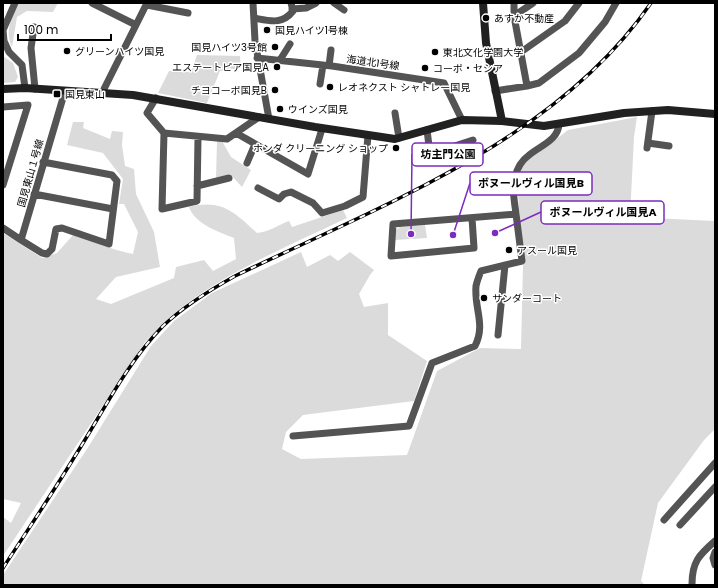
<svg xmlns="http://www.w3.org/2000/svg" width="718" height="588" font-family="Poppins,'Noto Sans JP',sans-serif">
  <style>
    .green { fill: #dbdbdb }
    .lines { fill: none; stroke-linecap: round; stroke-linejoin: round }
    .street { stroke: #545454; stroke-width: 7 }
    .secondary { stroke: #212121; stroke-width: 8 }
    .rail-casing { stroke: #000; stroke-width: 3.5 }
    .rail { stroke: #fff; stroke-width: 2; stroke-dasharray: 6; stroke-linecap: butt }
    .poi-dot { fill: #000; stroke: #fff; stroke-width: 1.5 }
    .labels { text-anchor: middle; stroke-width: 3; stroke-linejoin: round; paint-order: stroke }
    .poi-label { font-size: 10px; fill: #000; stroke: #fff; text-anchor: start }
    .street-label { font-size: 10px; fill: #000; stroke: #fff }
    .leader { fill: none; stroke: #7b2cbf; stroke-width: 1.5 }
    .callout-dot { fill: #7b2cbf; stroke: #fff; stroke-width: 1.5 }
    .callout { fill: #fff; stroke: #7b2cbf; stroke-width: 1.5 }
    .callout-label { font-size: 11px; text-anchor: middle; font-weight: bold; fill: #000 }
  </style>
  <rect width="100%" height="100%" fill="#fff"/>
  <path class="green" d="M 19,3 L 58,3 L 53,12 L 27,11 L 17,17 L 12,47 C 4,30 12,18 19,3 Z
    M 197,55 L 240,56 L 241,68 L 220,71 L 207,103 L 158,93 L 169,71 L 191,72 Z
    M 3,56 L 13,63 L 18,77 L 15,82 L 3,83 Z
    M 637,117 L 634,137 L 630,217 L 715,221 L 715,429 L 704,440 L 658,503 L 641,581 L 645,585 L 3,585 L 3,575 L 87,449 L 151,346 L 174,321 L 212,293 L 301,252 L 307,267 L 330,255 L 338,261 L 350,252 L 374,270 L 370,275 L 359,294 L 364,307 L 388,303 L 388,335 L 427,361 L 414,401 L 303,415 L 286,432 L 282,449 L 301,459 L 407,455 L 437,371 L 480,348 L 521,349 L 523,265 L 517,179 L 522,166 L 531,157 L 549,145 L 568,130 Z
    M 73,122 L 84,122 L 83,128 L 110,139 L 112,131 L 123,132 L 122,145 L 125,166 L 134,169 L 136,194 L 154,232 L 160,267 L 116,277 L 96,299 L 111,304 L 174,278 L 176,267 L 204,260 L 213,271 L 236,259 L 234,238 C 219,232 195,224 189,207 C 222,199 234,212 257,233 C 269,232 278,225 289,221 L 292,227 L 343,210 L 347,218 C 286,247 223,273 171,316 C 162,323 154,334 145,342 L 3,556 L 3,517 L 11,523 L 21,503 L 3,499 L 3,233 L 42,258 L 57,253 L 73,235 C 94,242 112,250 133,254 L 138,232 L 124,204 L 119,204 L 123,179 L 103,153 L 67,145 Z
    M 217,141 L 222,141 L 231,157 L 251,170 L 242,187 L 230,174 L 216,178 Z
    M 425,225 L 427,238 L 395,240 L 396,230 L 400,227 Z"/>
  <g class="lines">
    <path class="street" d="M 92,3 L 136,25
      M 253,3 L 255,41 L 269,119
      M 334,3 L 344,10
      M 514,3 L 514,16 L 527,86
      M 147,5 L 188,13
      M 292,9 L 306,8 L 316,3
      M 514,16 L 533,3
      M 254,18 C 270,21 282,25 293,11 L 291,3
      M 34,27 L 31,48 L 35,89
      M 3,30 L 4,41 L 9,52 L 22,65 L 25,88
      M 3,30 L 15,3
      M 521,52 L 565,21 L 579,3
      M 257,58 L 332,66 L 444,83 L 462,120
      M 280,60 L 290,44
      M 329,66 L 331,50
      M 320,84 L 323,65
      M 495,91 L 527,86 L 539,83 L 579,53 L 605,22 L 616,3
      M 102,93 L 147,3
      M 156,98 L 147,113 L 164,133 L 227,139 L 259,117
      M 3,107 L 28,105 L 3,185
      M 395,113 L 399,138
      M 427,130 L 430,154 L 473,140
      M 164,133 L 162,209 L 197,201 L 198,137
      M 236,133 L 308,174 L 322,129
      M 648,143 L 669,146
      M 647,148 L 652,111
      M 247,163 L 255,144
      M 197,186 L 229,178
      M 258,188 L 279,199 L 284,194 L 291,192 L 313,203 L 322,213 L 345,206 L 363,197 L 368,135
      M 34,194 L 113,209
      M 472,218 L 474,248 L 391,256 L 393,224 L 516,214 C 515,204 511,187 515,177 C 517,169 521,161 528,156 C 539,146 558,141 559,124
      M 3,228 L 21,240 L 65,91
      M 21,240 L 42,253 L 47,254 L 52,249 L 56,229 L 62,228 L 109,244 L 117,181 L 112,175 L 43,162
      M 498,335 L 505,265
      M 293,436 L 409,426 L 432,363 L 475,346 C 486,324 474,309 476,286 C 477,281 479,276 481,271 L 522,261 L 516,214
      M 664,520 L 715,463
      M 680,525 L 715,487
      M 715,552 L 713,558 L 715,565
      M 692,584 C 692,562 699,555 715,541"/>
    <path class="secondary" d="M 483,3 L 486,43 L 502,121
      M 3,89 L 25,88 L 133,95 L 315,127 L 395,139 L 462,120 L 502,121 L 544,126 L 624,113 L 668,110 L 715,114"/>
    <defs>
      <path id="rail" d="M 3,568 C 27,531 52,494 75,456 C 103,412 126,364 163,326 C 184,306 210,290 235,276 C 380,206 556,141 651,3"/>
    </defs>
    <use href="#rail" class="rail-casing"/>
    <use href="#rail" class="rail"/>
  </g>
  <g class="poi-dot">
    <circle cx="486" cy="18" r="4"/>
    <circle cx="267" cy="30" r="4"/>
    <circle cx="275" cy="47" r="4"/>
    <circle cx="67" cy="51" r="4"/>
    <circle cx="435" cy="52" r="4"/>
    <circle cx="277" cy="67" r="4"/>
    <circle cx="425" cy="68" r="4"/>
    <circle cx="330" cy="87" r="4"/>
    <circle cx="275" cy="90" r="4"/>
    <rect x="53" y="90" width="8" height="8" rx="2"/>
    <circle cx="280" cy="109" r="4"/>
    <circle cx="396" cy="148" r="4"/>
    <circle cx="509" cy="250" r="4"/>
    <circle cx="484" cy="298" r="4"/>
  </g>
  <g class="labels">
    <g class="poi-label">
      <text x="494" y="22">あすか不動産</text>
      <text x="275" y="34">国見ハイツ1号棟</text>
      <text x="267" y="51" text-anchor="end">国見ハイツ3号館</text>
      <text x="75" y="55">グリーンハイツ国見</text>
      <text x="443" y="56">東北文化学園大学</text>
      <text x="269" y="71" text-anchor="end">エステートピア国見A</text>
      <text x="433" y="72">コーポ・セシア</text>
      <text x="338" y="91">レオネクスト シャトレー国見</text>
      <text x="267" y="94" text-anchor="end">チヨコーポ国見B</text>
      <text x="65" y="98">国見東山</text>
      <text x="288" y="113">ウインズ国見</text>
      <text x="388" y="152" text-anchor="end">ホンダ クリーニング ショップ</text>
      <text x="517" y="254">アスール国見</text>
      <text x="492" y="302">サンダーコート</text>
    </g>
    <g class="street-label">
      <text transform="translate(373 62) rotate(8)" y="4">海道北1号線</text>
      <text transform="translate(30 173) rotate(-74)" y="4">国見東山１号線</text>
    </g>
  </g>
  <path class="leader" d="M411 234L412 154M453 235L470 183M495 233L541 212"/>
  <g class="callout-dot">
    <circle cx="411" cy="234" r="4"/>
    <circle cx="453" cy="235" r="4"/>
    <circle cx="495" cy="233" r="4"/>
  </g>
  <g class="callout">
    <rect x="412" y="143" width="71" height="23" rx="4"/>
    <rect x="470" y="172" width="122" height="23" rx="4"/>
    <rect x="541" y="201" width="123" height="23" rx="4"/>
  </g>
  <g class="callout-label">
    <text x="448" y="158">坊主門公園</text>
    <text x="531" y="187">ボヌールヴィル国見B</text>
    <text x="603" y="216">ボヌールヴィル国見A</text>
  </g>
  <rect width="718" height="588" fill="none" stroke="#000000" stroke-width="8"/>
  <path d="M18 34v6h93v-6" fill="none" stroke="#000000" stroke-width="2"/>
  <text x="24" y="34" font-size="12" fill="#000000" stroke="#ffffff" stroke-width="3" paint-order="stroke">100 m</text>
</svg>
